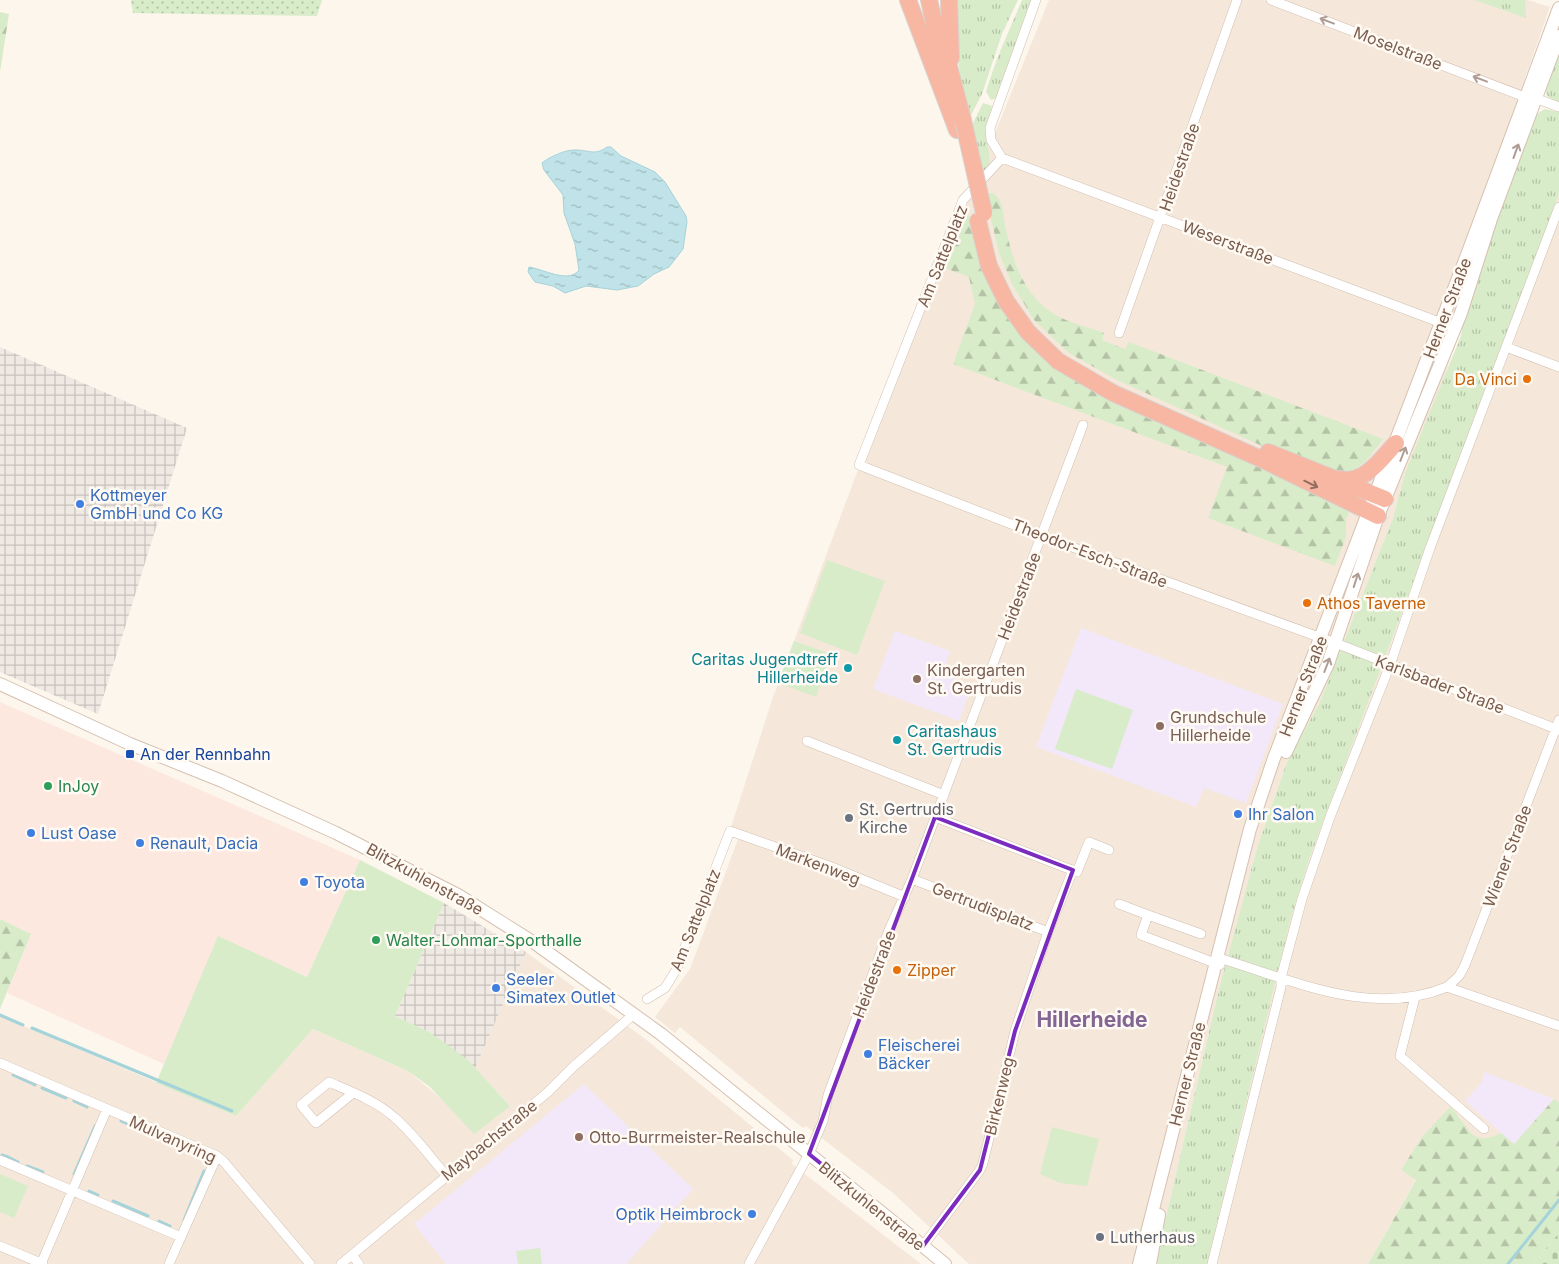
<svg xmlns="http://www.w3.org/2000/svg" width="1559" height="1264" font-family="Inter,sans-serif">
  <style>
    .residential { fill: #f5e8da }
    .commercial { fill: #fde8e0 }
    .industrial { fill: url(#industrial-grid) }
    .education { fill: #f3e8fa }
    .grass { fill: url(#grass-tufts) }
    .forest { fill: url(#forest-firs) }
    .cemetery { fill: url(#cemetery-stones) }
    .park { fill: #d8ecc9 }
    .garden { fill: url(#garden-dots) }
    .water { fill: url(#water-ripples); stroke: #a5d3da }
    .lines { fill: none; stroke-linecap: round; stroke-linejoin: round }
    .stream { stroke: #a5d3da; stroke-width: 3 }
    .minor-casing { stroke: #d1beb0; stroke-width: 10 }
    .secondary-casing { stroke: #d6c0b0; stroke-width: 14 }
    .motorway-casing { stroke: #dad1cd; stroke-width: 18 }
    .minor { stroke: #fff; stroke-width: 9 }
    .secondary { stroke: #fff; stroke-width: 12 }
    .motorway { stroke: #f7b7a3; stroke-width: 16 }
    .motorway-bridge-casing { stroke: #dad1cd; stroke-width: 18; stroke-linecap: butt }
    .motorway-bridge { stroke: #f7b7a3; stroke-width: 16 }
    .oneway { stroke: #af9d94 }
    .oneway2 { stroke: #936e5e }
    .marked { fill: none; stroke: #7b2cbf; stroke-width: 4; stroke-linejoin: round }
    .food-dot { fill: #e8710a; stroke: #fffaf3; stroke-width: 2 }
    .shop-dot { fill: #3f7fe0; stroke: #fffaf3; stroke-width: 2 }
    .culture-dot { fill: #0f9aa8; stroke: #fffaf3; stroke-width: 2 }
    .education-dot { fill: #8d6e63; stroke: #fffaf3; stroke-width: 2 }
    .transit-dot { fill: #1a4fb4; stroke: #fffaf3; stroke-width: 2 }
    .leisure-dot { fill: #2e9e5b; stroke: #fffaf3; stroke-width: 2 }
    .worship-dot { fill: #6b7280; stroke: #fffaf3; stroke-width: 2 }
    .labels { text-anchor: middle; stroke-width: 5; stroke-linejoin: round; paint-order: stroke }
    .street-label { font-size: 16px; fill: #7a5c4d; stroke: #fffaf3 }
    .food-label { font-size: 16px; fill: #c56008; stroke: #fffaf3; text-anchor: start }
    .shop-label { font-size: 16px; fill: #366cbe; stroke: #fffaf3; text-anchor: start }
    .culture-label { font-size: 16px; fill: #0d838f; stroke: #fffaf3; text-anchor: end }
    .education-label { font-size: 16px; fill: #785e54; stroke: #fffaf3; text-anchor: start }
    .transit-label { font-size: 16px; fill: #164399; stroke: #fffaf3; text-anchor: start }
    .leisure-label { font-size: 16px; fill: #27864d; stroke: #fffaf3; text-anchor: start }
    .worship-label { font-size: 16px; fill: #5b616d; stroke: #fffaf3; text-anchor: start }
    .district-label { font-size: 21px; font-weight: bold; fill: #846695; stroke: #fffaf3 }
  </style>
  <defs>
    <pattern id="industrial-grid" width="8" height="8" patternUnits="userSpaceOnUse" patternTransform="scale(1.25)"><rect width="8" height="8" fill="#efe9e4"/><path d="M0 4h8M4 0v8" fill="none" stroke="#c7c0bb"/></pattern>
    <pattern id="grass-tufts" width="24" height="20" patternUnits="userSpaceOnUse" patternTransform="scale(1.25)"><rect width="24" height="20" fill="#d8ecc9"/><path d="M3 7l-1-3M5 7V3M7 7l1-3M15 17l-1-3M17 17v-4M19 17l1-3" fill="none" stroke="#b4c2a5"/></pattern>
    <pattern id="forest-firs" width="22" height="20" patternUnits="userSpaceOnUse" patternTransform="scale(1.25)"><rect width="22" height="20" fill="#d8ecc9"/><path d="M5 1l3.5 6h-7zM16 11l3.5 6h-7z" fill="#b4c2a5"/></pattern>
    <pattern id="cemetery-stones" width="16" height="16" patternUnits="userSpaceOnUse" patternTransform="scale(1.25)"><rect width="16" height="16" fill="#d8ecc9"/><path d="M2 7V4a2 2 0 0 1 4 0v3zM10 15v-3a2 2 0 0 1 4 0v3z" fill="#b4c2a5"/></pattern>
    <pattern id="garden-dots" width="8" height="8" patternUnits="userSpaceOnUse" patternTransform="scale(1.25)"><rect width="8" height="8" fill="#d8ecc9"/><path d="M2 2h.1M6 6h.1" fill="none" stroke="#b4c2a5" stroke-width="1.8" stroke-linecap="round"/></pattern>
    <pattern id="water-ripples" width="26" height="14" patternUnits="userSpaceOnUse" patternTransform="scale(1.25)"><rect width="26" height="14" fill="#bfe3e8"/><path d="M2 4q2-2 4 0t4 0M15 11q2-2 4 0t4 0" fill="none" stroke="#a0bbbe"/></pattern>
  </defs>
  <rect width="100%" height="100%" fill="#fdf6ec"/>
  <path class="residential" d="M 1049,0 L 1528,0 L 1550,7 L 1496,160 L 1444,383 L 1405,473 L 1393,518 L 1319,704 L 1287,762 L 1257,848 L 1220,985 L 1155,1264 L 969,1264 L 893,1193 L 806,1126 L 803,1128 L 783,1112 L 680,1027 L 675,1033 L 655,1017 L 690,969 L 741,831 L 731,827 L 772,700 L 794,641 L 856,475 Z
    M 1559,194 L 1559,1102 L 1554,1100 L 1514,1144 L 1501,1133 L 1489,1139 L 1476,1138 L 1467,1130 L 1459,1116 L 1450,1108 L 1401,1170 L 1416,1179 L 1368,1264 L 1207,1264 L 1291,918 L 1310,857 Z
    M 526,952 L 644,1038 L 793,1160 L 792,1164 L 921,1264 L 0,1264 L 0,1016 L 236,1116 L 313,1029 L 408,1071 L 444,1101 L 509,1105 L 475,1068 Z"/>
  <path class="commercial" d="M 0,702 L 360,860 L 307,977 L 218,937 L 164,1064 L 7,993 L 31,934 L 0,919 Z"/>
  <path class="industrial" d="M 0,347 L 187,428 L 98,714 L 0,672 Z
    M 444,903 L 526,952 L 475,1068 L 429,1032 L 395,1016 Z"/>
  <path class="education" d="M 1081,628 L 1283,704 L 1246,803 L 1204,788 L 1196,807 L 1036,747 Z
    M 895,631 L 950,651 L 943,674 L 972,685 L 959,721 L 873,689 Z
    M 1484,1072 L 1554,1099 L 1514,1144 L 1465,1101 L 1482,1082 Z
    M 584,1084 L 693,1189 L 626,1264 L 446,1264 L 414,1224 Z"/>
  <path class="grass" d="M 957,0 L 1018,0 L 1002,34 L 982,94 L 969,119 C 958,74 955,46 957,0 Z
    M 1022,0 L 1032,0 L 997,98 L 991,100 L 986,92 C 995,60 1009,31 1022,0 Z
    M 1474,0 L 1525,0 L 1526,18 Z
    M 1559,52 L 1559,102 L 1557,102 L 1547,96 L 1545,88 Z
    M 983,103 L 992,106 L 987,133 L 990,165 L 982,175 L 971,127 Z
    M 1545,109 L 1559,112 L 1559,194 L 1310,857 L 1291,918 L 1207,1264 L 1155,1264 L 1220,985 L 1257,848 L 1287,762 L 1319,704 L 1393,518 L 1405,473 L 1461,336 L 1463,322 L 1477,282 L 1491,233 L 1535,115 Z"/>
  <path class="forest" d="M 0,12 L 9,14 L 0,72 Z
    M 985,193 L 993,193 C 1004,201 1003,213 1005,225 C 1012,259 1023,295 1054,314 C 1069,323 1088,327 1104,333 L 1102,340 L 1125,349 L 1129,342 L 1383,439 L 1365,462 L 1356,468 L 1359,475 L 1349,477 L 1273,451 L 1115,379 L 1069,353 L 1034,320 L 1012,284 L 999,253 Z
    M 967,209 L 973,234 L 1020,332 L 1151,415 L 1350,511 L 1346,519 L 1346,537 L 1335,566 L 1208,518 L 1227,467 L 953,364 L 975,304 L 969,277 L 942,267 Z
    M 0,919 L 31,934 L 0,1009 Z
    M 1554,1099 L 1559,1102 L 1559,1233 L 1533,1264 L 1368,1264 L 1416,1180 L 1401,1170 L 1422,1137 L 1450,1107 C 1470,1125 1469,1149 1501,1133 L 1514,1144 Z"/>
  <path class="cemetery" d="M 1559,1233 L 1559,1264 L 1533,1264 Z"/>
  <path class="park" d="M 827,560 L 885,581 L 857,655 L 800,633 Z
    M 794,641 L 831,654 L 816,697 L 778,683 Z
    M 1076,689 L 1133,710 L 1112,769 L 1055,749 Z
    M 360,860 L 444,903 L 395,1016 L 429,1032 L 448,1045 L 469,1061 L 509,1105 L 509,1107 L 474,1134 L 430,1087 L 408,1071 L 313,1029 L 236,1116 L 156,1083 L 218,936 L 307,977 Z
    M 1052,1127 L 1099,1139 L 1087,1186 L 1060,1183 L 1040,1174 Z
    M 0,1174 L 28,1186 L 14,1218 L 0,1212 Z
    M 540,1248 L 542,1264 L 518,1264 L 516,1251 Z"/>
  <path class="garden" d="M 131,0 L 322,0 L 317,16 L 133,13 Z"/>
  <path class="water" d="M 607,147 L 611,147 L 621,156 L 655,172 L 665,182 L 686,216 L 687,222 L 683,249 L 669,267 L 654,274 L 638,286 L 617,290 L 586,286 L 565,293 L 553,286 L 535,282 L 528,272 L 529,267 C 543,269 569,284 579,270 L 575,244 L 564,213 L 563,195 L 544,170 L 542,163 C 549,157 567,149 576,150 C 589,150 595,156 607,147 Z"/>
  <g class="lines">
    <path class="stream" d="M 0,1015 L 23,1025
      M 32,1028 L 232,1111
      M 13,1075 L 35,1085
      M 42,1088 L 66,1098
      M 74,1101 L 87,1107
      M 121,1121 L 139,1129
      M 146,1132 L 173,1143
      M 187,1149 L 197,1153
      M 2,1155 L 8,1157
      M 10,1158 L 18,1162
      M 27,1166 L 43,1172
      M 74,1174 L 95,1126
      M 89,1191 L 98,1195
      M 113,1201 L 148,1216
      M 184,1220 L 204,1171
      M 159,1221 L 170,1226
      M 1508,1264 L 1559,1200"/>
    <defs>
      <path id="minor" d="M 1271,0 L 1530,99
        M 1535,98 L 1559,107
        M 1002,158 L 963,200 L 859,465 L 1042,536 L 1338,644 L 1559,730
        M 1002,158 L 1455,328
        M 1002,158 L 991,140 L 990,128 L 1036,0
        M 1119,333 L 1237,0
        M 1506,347 L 1559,367
        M 807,741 L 944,795
        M 935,817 L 1077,872 L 1089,842 L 1109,850
        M 912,879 L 1048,932
        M 1119,904 L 1148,915 L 1141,935 L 1220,965
        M 1148,915 L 1201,934
        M 1222,959 C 1295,981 1371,1018 1447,987 L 1559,1026
        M 1447,987 L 1459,976 L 1465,965 L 1559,720
        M 1415,997 L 1400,1056 L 1484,1129
        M 647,999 L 665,988 L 676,970 L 730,831 L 829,866 L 905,897
        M 0,1063 L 217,1156 L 224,1162 L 310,1264
        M 353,1093 L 316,1123 L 301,1105 L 329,1082 C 352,1092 376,1101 394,1117 C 414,1134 429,1156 446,1175
        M 0,1160 L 181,1237 L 217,1156
        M 0,1246 L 43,1264
        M 923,1246 L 980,1170 L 983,1163 L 1015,1031 L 1048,932 L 1073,870
        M 352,1255 L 359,1264
        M 41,1264 L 107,1109
        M 169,1264 L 181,1237
        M 341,1264 L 548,1092 L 573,1067 L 634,1014
        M 749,1264 L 809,1154 L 823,1121 L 828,1095 L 889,930 L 912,879 L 1083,425
        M 1212,1264 L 1281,987 L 1281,978 L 1302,899 L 1330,817 L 1390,665 L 1430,548 L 1559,207"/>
      <path id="secondary" d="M 0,684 L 130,744 L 222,781 L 336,833 L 458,895 L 536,944 L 661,1034 L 945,1264
        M 1286,752 L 1328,664 L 1378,516 L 1461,313 L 1491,219 L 1559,36
        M 1139,1264 L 1250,829 L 1274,758 L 1470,247 L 1559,8
        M 1150,1264 L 1159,1215"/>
      <path id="motorway" d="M 908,0 L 957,130
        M 929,0 L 945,71
        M 949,0 L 951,58
        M 947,59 L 963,120
        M 978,221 L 989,266 L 1006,301 L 1028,332 L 1058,361 L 1113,393 L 1261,459 L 1378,516
        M 1268,452 L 1385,499
        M 1340,479 C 1364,485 1382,458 1396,443"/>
    </defs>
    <use href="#minor" class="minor-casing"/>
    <use href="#secondary" class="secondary-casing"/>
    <use href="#motorway" class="motorway-casing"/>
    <use href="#minor" class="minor"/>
    <use href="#secondary" class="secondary"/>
    <use href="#motorway" class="motorway"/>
    <defs>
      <path id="motorway-bridge" d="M 963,120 L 984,213"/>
    </defs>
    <use href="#motorway-bridge" class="motorway-bridge-casing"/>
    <use href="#motorway-bridge" class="motorway-bridge"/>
  </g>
  <defs><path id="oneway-shaft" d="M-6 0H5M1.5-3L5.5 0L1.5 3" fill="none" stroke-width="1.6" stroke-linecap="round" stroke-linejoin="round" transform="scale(1.25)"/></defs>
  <g class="oneway">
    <use href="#oneway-shaft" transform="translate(1327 21) rotate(-159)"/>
    <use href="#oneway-shaft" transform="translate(1480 79) rotate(-159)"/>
    <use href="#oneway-shaft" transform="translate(1516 151) rotate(-70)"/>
    <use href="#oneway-shaft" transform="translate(1403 454) rotate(-69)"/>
    <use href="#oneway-shaft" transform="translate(1356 580) rotate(-72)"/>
    <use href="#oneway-shaft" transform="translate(1327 665) rotate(-69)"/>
  </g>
  <use class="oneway2" href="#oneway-shaft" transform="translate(1311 484) rotate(26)"/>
  <path class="marked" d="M 935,817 L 1073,870 L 1015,1031 L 980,1170 L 923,1246 L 809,1154 Z"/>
  <g class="food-dot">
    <circle cx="1527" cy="379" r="5"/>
    <circle cx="1307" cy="603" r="5"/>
    <circle cx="897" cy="970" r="5"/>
  </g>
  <g class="shop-dot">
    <circle cx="80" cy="504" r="5"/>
    <circle cx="1238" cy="814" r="5"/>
    <circle cx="31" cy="833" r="5"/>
    <circle cx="140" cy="843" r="5"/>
    <circle cx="304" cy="882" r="5"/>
    <circle cx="496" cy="988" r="5"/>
    <circle cx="868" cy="1054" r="5"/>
    <circle cx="752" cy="1214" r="5"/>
  </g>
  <g class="culture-dot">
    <circle cx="848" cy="668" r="5"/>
    <circle cx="897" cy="740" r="5"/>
  </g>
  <g class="education-dot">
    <circle cx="917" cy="679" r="5"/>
    <circle cx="1160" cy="726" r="5"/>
    <circle cx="579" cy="1137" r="5"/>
  </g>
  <rect class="transit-dot" x="125" y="749" width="10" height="10" rx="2.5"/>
  <g class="leisure-dot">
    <circle cx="48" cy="786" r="5"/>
    <circle cx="376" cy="940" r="5"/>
  </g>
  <g class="worship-dot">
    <circle cx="849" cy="818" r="5"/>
    <circle cx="1100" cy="1237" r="5"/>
  </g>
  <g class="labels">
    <g class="street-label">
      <text transform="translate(1398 48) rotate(21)" y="6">Moselstraße</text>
      <text transform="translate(1179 167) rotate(-71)" y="6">Heidestraße</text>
      <text transform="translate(1228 242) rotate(21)" y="6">Weserstraße</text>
      <text transform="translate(942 256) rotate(-68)" y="6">Am Sattelplatz</text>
      <text transform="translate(1447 308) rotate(-69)" y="6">Herner Straße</text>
      <text transform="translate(1090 553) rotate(21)" y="6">Theodor-Esch-Straße</text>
      <text transform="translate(1019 596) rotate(-69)" y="6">Heidestraße</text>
      <text transform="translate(1440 684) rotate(21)" y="6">Karlsbader Straße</text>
      <text transform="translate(1303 686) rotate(-69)" y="6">Herner Straße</text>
      <text transform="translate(1507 856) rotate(-69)" y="6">Wiener Straße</text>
      <text transform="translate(818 864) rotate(21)" y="6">Markenweg</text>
      <text transform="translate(425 879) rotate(29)" y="6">Blitzkuhlenstraße</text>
      <text transform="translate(983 906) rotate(21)" y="6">Gertrudisplatz</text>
      <text transform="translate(695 920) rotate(-68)" y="6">Am Sattelplatz</text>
      <text transform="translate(874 974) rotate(-69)" y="6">Heidestraße</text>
      <text transform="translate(1187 1074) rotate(-76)" y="6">Herner Straße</text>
      <text transform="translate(999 1096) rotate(-76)" y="6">Birkenweg</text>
      <text transform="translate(173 1139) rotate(24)" y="6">Mulvanyring</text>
      <text transform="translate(489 1140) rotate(-39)" y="6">Maybachstraße</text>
      <text transform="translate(872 1206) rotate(39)" y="6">Blitzkuhlenstraße</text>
    </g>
    <g class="food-label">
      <text x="1517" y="385" text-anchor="end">Da Vinci</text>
      <text x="1317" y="609">Athos Taverne</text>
      <text x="907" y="976">Zipper</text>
    </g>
    <g class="shop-label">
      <text x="90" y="501">Kottmeyer<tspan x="90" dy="18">GmbH und Co KG</tspan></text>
      <text x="1248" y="820">Ihr Salon</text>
      <text x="41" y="839">Lust Oase</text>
      <text x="150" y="849">Renault, Dacia</text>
      <text x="314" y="888">Toyota</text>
      <text x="506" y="985">Seeler<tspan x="506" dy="18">Simatex Outlet</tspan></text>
      <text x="878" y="1051">Fleischerei<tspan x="878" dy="18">Bäcker</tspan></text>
      <text x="742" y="1220" text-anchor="end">Optik Heimbrock</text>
    </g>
    <g class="culture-label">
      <text x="838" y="665">Caritas Jugendtreff<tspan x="838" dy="18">Hillerheide</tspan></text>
      <text x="907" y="737" text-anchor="start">Caritashaus<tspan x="907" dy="18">St. Gertrudis</tspan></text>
    </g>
    <g class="education-label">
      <text x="927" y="676">Kindergarten<tspan x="927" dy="18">St. Gertrudis</tspan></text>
      <text x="1170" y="723">Grundschule<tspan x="1170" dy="18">Hillerheide</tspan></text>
      <text x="589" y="1143">Otto-Burrmeister-Realschule</text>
    </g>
    <g class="transit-label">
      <text x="140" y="760">An der Rennbahn</text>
    </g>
    <g class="leisure-label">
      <text x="58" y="792">InJoy</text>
      <text x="386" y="946">Walter-Lohmar-Sporthalle</text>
    </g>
    <g class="worship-label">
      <text x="859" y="815">St. Gertrudis<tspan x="859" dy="18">Kirche</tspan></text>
      <text x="1110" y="1243">Lutherhaus</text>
    </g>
    <g class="district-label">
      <text x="1092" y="1027">Hillerheide</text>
    </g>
  </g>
</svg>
